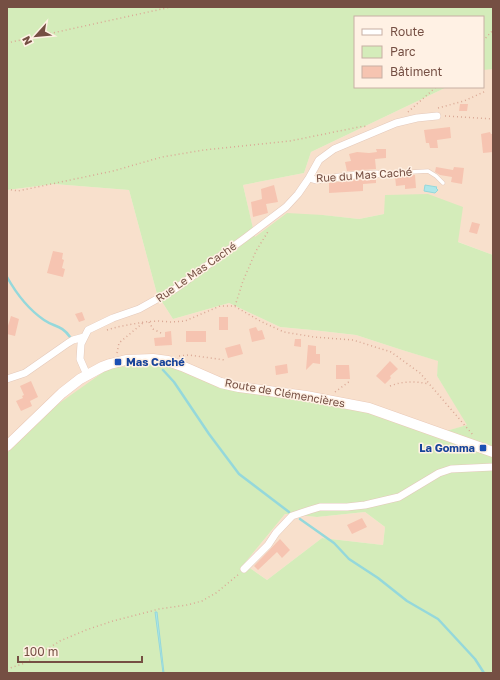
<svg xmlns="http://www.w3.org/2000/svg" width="500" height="680" font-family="'Golos Text',sans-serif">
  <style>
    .residential { fill: #f8e0cc }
    .green { fill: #d4ecba; fill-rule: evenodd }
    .water { fill: #afe7e9; stroke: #95d8db }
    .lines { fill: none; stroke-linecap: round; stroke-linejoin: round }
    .stream { stroke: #95d8db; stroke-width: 2.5 }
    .building { fill: #f6c4b1 }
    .lane-casing { stroke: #e4c9bb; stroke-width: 4.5 }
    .street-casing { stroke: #e4c9bb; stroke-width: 8 }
    .secondary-casing { stroke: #eac9b7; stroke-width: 11 }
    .path { stroke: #daa895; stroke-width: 1.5; stroke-dasharray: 1 3; stroke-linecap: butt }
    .lane { stroke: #fff; stroke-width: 3.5 }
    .street { stroke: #fff; stroke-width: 7 }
    .secondary { stroke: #fff; stroke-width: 10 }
    .transit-dot { fill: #1a4fb4; stroke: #fff1e4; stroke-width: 1.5 }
    .labels { text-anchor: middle; stroke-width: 3; stroke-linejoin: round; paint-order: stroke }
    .street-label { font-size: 11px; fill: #754f43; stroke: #fff1e4 }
    .transit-label { font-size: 11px; font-weight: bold; fill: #164399; stroke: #fff1e4; text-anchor: start }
  </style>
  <rect width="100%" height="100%" fill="#feeddc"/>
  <path class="residential" d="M 484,69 L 493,69 L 493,255 L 384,214 L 359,219 L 322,215 L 255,238 L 243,185 L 304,173 L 311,152 L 447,87 L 483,87 L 483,70 Z
    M 54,184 L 129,190 L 157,294 L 173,319 L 229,303 L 280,327 L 312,330 L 356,335 L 402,350 L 439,361 L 437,376 L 468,425 L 432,435 L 54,407 L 7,453 L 7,190 Z
    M 365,512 L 385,527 L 383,545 L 322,538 L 267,580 L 244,564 L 285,514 L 317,517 Z"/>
  <path class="green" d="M 7,7 L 493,7 L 493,69 L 483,70 L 483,17 L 355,17 L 355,87 L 447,87 L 311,152 L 304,173 L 243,185 L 255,237 L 287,213 L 323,215 L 359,219 L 384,214 L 385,195 L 428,194 L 463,207 L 458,242 L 493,255 L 493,469 L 492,477 L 493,483 L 493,673 L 7,673 L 7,453 L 54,407 L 109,368 L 163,363 L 279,397 L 371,403 L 432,435 L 467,425 L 437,376 L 438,361 L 402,350 L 356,335 L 312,330 L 280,327 L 229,303 L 173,319 L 157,294 L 129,190 L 54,184 L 7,190 ZM 365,512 L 385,527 L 383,545 L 322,538 L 267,580 L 244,564 L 285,514 L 317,517 Z"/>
  <path class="water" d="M 425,185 L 437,187 L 436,188 L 438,190 L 435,193 L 424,191 Z
    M 155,612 L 157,612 L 164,673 L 163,673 Z"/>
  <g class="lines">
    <path class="stream" d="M 7,277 C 16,293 28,309 44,320 C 54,327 62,325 70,337
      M 163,370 L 174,382 L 209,434 L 239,474 L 289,512
      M 300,519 L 334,543 L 349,559 L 378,578 L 407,601 L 438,619 L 475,659 L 484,673"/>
  </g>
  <path class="building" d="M 460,104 L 468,104 L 467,111 L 459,111 Z
    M 450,127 L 451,138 L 437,140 L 438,148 L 430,148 L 429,143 L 426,143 L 424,130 Z
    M 490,132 L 491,134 L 493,134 L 493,152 L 483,153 L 481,134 Z
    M 376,149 L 386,149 L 386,158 L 375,159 L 376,169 L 347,171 L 345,162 L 351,161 L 349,154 L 357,152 L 369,153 L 377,152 Z
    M 436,167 L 453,170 L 454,167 L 464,168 L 462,184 L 451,182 L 452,177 L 440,175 L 435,172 Z
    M 415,175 L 416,188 L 405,189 L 405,185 L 396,186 L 395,176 Z
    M 376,179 L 376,183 L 363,184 L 363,191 L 329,193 L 329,183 L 356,180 Z
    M 274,185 L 278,202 L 266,204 L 268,213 L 253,217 L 251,202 L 262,199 L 261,189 Z
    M 472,222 L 480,224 L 477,234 L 469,232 Z
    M 53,251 L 63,253 L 62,259 L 64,260 L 62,268 L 65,269 L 63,277 L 47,273 Z
    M 82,312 L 85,320 L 79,322 L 75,314 Z
    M 11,316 L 19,319 L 15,336 L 7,334 L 7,329 Z
    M 219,317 L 228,317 L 228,330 L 219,330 Z
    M 256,327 L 258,331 L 262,330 L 265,339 L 252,342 L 249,329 Z
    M 171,331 L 172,345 L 155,346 L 154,338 L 165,337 L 165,332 Z
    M 186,331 L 206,331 L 206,342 L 186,342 Z
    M 295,339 L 301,339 L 301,347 L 294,346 Z
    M 240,344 L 243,354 L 228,358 L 225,348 Z
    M 308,345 L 316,346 L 316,354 L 320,354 L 320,364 L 313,363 L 306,370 Z
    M 390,361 L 398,369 L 390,376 L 391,378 L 385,384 L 376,376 Z
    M 287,364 L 288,373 L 276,375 L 275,366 Z
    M 336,365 L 349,365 L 350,379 L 336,379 Z
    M 31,381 L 38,397 L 30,401 L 32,406 L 21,411 L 16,401 L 23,398 L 22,396 L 24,395 L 20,386 Z
    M 362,518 L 367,527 L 352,534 L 347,525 Z
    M 280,539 L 290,550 L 282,558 L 277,552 L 258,570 L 254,566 Z"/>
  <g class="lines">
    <defs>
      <path id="lane" d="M 377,174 L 428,171 L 436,176 L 443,183"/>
      <path id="street" d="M 309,178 L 316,180 L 356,175 L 377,174
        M 87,375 L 80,359 L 81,344 L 88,330 L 113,318 L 139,309 L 175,289 L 245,238 L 286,207 L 298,194 L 309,178 L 319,160 L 334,149 L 396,123 L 417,118 L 437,116
        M 7,379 L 25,373 L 68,343 L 73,340 L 84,337
        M 244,569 L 268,545 L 276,533 L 292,516 L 310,510 L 320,507 L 347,507 L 365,505 L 399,497 L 439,473 L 451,469 L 493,467"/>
      <path id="secondary" d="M 7,446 L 62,393 L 80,379 L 102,367 L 110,364 L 126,360 L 153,359 L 168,361 L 182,366 L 221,383 L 239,387 L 306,396 L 369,408 L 493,452"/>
    </defs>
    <use href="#lane" class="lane-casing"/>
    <use href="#street" class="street-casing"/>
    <use href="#secondary" class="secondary-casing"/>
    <path class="path" d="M 483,41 L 493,30
      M 7,43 L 171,7
      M 438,108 L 464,101 L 486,91
      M 408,112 L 436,87
      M 445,116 L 493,119
      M 7,189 L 18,191 L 113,171 L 162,157 L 204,150 L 290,141 L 359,127 L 368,126
      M 235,306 L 243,281 L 256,251 L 269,230
      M 149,322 L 153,329 L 161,333
      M 107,330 L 117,327 L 144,322 L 158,321 L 171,322 L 185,321 L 220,306 L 234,306 L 260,321 L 284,332 L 314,337 L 353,340 L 391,352 L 420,373 L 473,435
      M 117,353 L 119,343 L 144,322
      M 179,356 L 189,355 L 225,360
      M 390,386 C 403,381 415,381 429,384
      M 335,392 L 350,381
      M 7,669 L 25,663 L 60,641 L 86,630 L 113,621 L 159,609 L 187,605 L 202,601 L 216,593 L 239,574"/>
    <use href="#lane" class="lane"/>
    <use href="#street" class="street"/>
    <use href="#secondary" class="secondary"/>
  </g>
  <g class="transit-dot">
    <rect x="114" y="358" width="8" height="8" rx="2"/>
    <rect x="479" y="444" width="8" height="8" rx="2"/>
  </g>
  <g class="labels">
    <g class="street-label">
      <text transform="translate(364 175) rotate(-4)" y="4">Rue du Mas Caché</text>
      <text transform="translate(196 272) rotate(-35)" y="4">Rue Le Mas Caché</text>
      <text transform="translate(285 393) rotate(10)" y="4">Route de Clémencières</text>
    </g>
    <g class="transit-label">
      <text x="126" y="366">Mas Caché</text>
      <text x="475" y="452" text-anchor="end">La Gomma</text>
    </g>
  </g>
  <rect width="500" height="680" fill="none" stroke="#754f43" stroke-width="16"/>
  <rect x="354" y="16" width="130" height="72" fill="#fff1e4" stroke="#c8b0a4"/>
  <rect x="362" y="29" width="20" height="6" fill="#ffffff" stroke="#c8b0a4"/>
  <text x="390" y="36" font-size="12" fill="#754f43">Route</text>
  <rect x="362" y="46" width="20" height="12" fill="#d4ecba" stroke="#c8b0a4"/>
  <text x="390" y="56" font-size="12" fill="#754f43">Parc</text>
  <rect x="362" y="66" width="20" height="12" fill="#f6c4b1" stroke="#c8b0a4"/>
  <text x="390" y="76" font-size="12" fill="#754f43">Bâtiment</text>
  <g transform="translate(36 36) rotate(243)" stroke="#fff1e4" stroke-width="3" paint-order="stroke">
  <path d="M0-3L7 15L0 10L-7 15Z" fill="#754f43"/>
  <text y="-6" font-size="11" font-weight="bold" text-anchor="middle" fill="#754f43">N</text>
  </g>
  <path d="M18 656v6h124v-6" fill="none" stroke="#754f43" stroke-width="2"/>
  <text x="24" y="656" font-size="12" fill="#754f43" stroke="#fff1e4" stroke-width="3" paint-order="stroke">100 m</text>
</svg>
